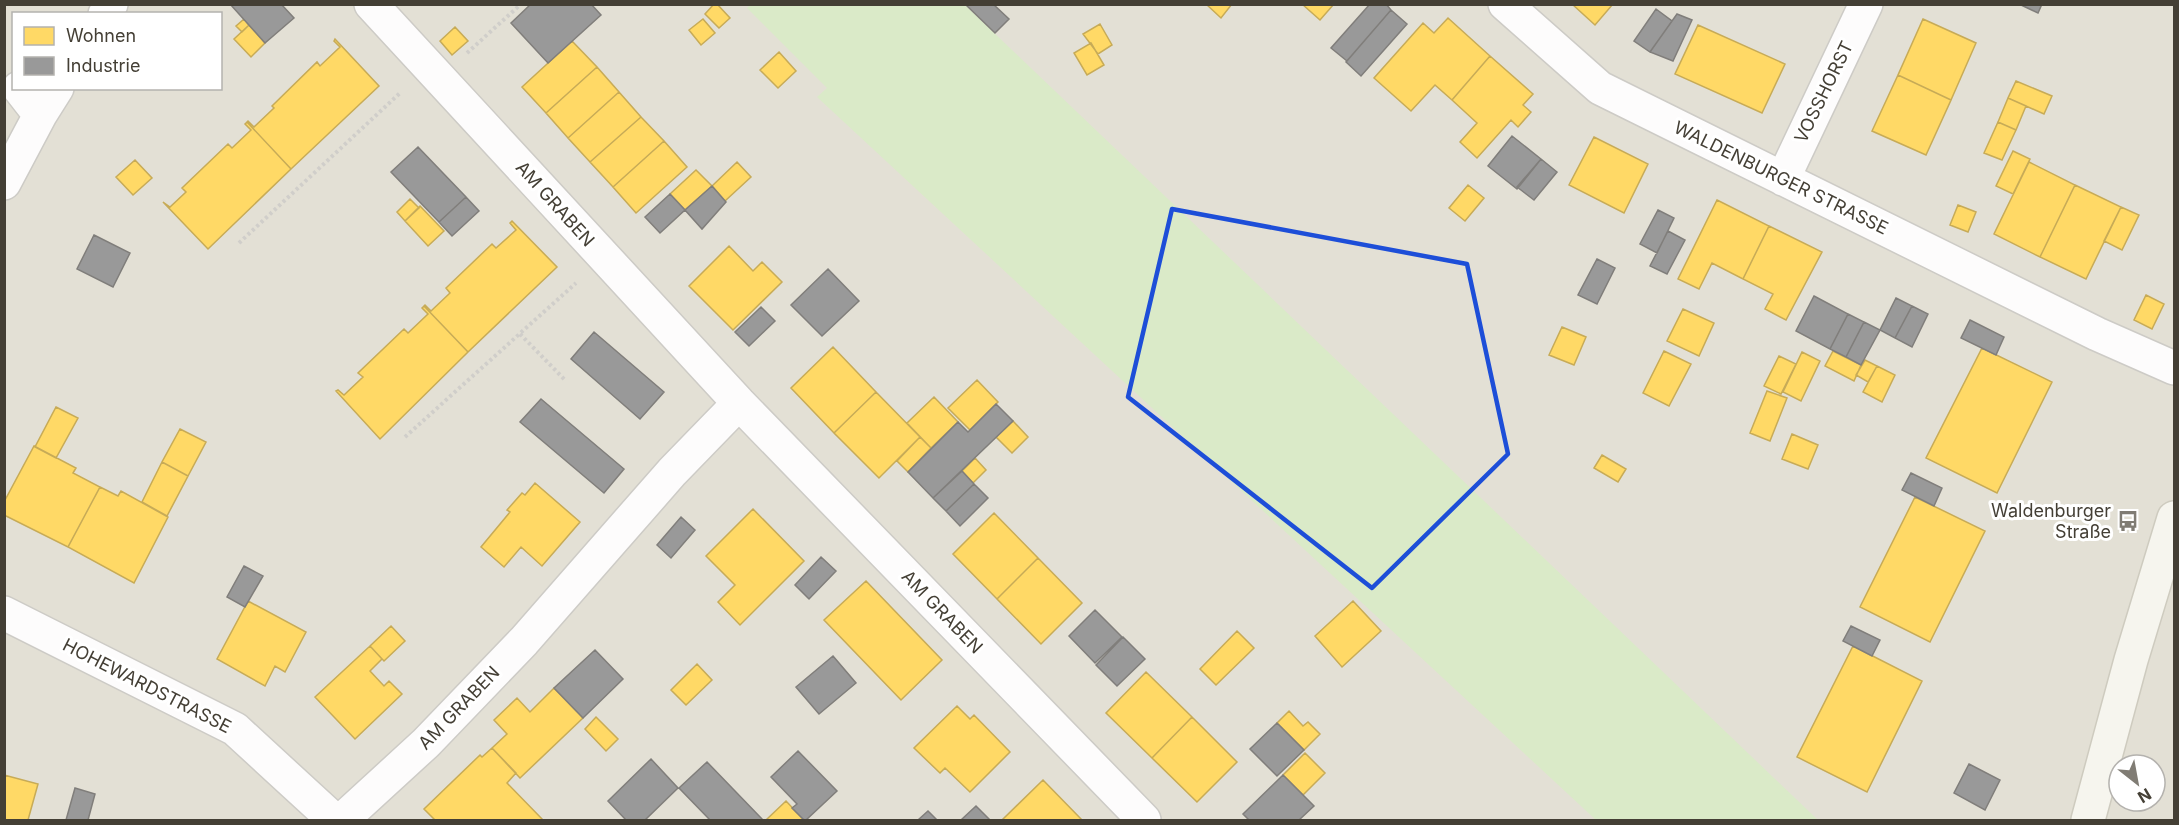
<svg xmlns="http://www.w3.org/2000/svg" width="2179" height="825" font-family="Inter,sans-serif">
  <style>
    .residential { fill: #e3e0d5; fill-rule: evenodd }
    .green { fill: #daeac8 }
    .homes { fill: #ffd966; stroke: #c7ab57; stroke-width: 1.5 }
    .industry { fill: #999; stroke: #807e7b; stroke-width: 1.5 }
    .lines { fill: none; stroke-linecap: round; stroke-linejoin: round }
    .minor-casing { stroke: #cdcbc6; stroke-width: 36 }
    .secondary-casing { stroke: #cecbbf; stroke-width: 36 }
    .path { stroke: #d0ceca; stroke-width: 4; stroke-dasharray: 3 3; stroke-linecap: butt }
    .minor { stroke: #fdfcfc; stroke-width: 33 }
    .secondary { stroke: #f6f5ee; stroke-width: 33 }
    .marked { fill: none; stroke: #1d4ed8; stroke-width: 4.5; stroke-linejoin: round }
    .labels { text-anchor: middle; stroke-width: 6; stroke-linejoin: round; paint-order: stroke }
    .street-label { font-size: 18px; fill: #443f35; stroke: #fff }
    .poi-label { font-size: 18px; fill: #443f35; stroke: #fff; text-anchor: end }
  </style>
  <rect width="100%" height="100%" fill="#efeee8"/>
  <path class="residential" d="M 5,5 L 2174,5 L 2174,820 L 5,820 ZM 14,14 L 220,14 L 220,88 L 14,88 ZM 2119,765 L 2155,765 L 2155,801 L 2119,801 Z"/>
  <path class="green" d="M 750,5 L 965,5 L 1818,820 L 1596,820 L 817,97 L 827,88 L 747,8 Z"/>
  <path class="homes" d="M 714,4 L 717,4 L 730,18 L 719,28 L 705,14 Z
    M 1206,4 L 1232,4 L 1221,18 Z
    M 1302,4 L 1334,4 L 1320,20 Z
    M 1572,4 L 1613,4 L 1595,25 Z
    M 1448,18 L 1490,56 L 1452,100 L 1435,85 L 1411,111 L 1374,78 L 1423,23 L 1434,33 Z
    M 244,19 L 249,25 L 242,32 L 236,26 Z
    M 703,19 L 715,33 L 701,45 L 689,30 Z
    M 1923,19 L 1976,43 L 1951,100 L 1898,75 Z
    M 1100,24 L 1112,45 L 1098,54 L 1083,34 Z
    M 249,25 L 265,43 L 251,57 L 234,39 Z
    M 1698,25 L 1785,64 L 1762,113 L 1675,74 Z
    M 455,27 L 468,41 L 452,55 L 440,41 Z
    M 335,39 L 379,86 L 291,169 L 247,122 L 248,121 L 254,127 L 274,108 L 272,106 L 317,62 L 320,66 L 340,47 L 334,41 Z
    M 572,41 L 597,67 L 546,113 L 522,87 Z
    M 1091,43 L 1104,65 L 1087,75 L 1074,53 Z
    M 779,52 L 796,71 L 778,88 L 760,70 Z
    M 1490,56 L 1533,94 L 1523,105 L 1531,112 L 1518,127 L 1511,120 L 1477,158 L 1460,142 L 1477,123 L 1452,100 Z
    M 597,67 L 619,92 L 568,138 L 546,113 Z
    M 1898,75 L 1951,100 L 1926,155 L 1872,131 Z
    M 2016,81 L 2052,96 L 2044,114 L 2008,98 Z
    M 619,92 L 641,117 L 590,162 L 568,138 Z
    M 2008,98 L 2026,106 L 2016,130 L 1998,122 Z
    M 641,117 L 664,141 L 613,187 L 590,162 Z
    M 247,122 L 291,169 L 208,249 L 163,202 L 170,207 L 186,192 L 182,188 L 228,144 L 232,148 L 251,130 L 245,124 Z
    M 1998,122 L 2016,130 L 2002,160 L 1984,153 Z
    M 1594,137 L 1648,164 L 1624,213 L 1569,185 Z
    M 664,141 L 687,167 L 636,213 L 613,187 Z
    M 2013,151 L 2030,159 L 2013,194 L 1996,186 Z
    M 135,160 L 152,178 L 133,195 L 116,177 Z
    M 737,162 L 751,177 L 725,201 L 712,186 Z
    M 2029,162 L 2075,185 L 2040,257 L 1994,234 Z
    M 696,170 L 712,186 L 685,210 L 670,194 Z
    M 1468,185 L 1484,198 L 1465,221 L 1449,208 Z
    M 2075,185 L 2121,207 L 2086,279 L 2040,257 Z
    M 410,199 L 419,208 L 405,221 L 397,212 Z
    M 1717,200 L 1769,226 L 1743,279 L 1712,263 L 1699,289 L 1678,279 Z
    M 1958,205 L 1976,212 L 1968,232 L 1950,225 Z
    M 420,206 L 444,231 L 428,246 L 405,221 Z
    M 2121,207 L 2139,215 L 2122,250 L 2104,241 Z
    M 512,221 L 557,267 L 468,352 L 424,306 L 425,305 L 431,311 L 450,293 L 446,288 L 492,244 L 496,248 L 516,230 L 510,223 Z
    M 1769,226 L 1822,252 L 1786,320 L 1765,309 L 1773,294 L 1743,279 Z
    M 729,246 L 753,271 L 762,262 L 782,282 L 733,330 L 689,286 Z
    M 2146,295 L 2164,304 L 2152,329 L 2134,320 Z
    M 424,306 L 468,352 L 380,439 L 336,391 L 338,390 L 344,395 L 363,377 L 358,373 L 404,329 L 408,333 L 428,314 L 422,308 Z
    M 1683,309 L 1714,323 L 1699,356 L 1667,341 Z
    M 1562,327 L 1586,337 L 1574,365 L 1549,355 Z
    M 833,347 L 876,392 L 834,433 L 791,388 Z
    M 1982,348 L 2052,382 L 1997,493 L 1926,458 Z
    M 1664,351 L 1691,364 L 1669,406 L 1643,393 Z
    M 1833,351 L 1861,365 L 1854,381 L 1825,366 Z
    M 1802,352 L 1820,361 L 1801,401 L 1783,392 Z
    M 1779,356 L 1796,364 L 1781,394 L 1764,386 Z
    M 1865,360 L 1877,366 L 1868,382 L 1856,375 Z
    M 1877,366 L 1895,375 L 1882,402 L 1863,392 Z
    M 977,380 L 998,402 L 970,430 L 948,408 Z
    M 1767,391 L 1787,398 L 1770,441 L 1750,433 Z
    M 876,392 L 920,437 L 879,478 L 834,433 Z
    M 934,397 L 958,422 L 931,448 L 907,423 Z
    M 56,407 L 78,418 L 56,458 L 35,447 Z
    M 1013,421 L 1028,437 L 1012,453 L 996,437 Z
    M 180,429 L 206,442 L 188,476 L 162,462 Z
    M 1792,434 L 1818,445 L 1808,469 L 1782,459 Z
    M 920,437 L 931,448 L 908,472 L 897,461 Z
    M 34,446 L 76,468 L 73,473 L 100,487 L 68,547 L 4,515 L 4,502 Z
    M 1602,455 L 1626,469 L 1618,482 L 1594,468 Z
    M 975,458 L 986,470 L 973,483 L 962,471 Z
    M 162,462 L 188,476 L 167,516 L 142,502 Z
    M 535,483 L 580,522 L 542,566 L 521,547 L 504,567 L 481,547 L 510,512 L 507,510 L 522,493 L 525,495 Z
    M 100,487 L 118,496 L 121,491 L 168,517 L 134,583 L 68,547 Z
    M 1915,497 L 1985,531 L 1930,642 L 1860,607 Z
    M 753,509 L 804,561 L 740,625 L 718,602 L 735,585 L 706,556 Z
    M 994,513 L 1038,558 L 997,599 L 953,554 Z
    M 1038,558 L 1082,603 L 1041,644 L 997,599 Z
    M 866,581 L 942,660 L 901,700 L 824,620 Z
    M 248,601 L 306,632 L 285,672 L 275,666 L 265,686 L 217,659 Z
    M 1353,601 L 1381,631 L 1342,667 L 1315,636 Z
    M 391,626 L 405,641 L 384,661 L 370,646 Z
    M 1237,631 L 1254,648 L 1216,685 L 1200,669 Z
    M 370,646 L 382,659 L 370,671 L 384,686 L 389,681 L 402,694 L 355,739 L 315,697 Z
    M 1853,646 L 1922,681 L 1867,792 L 1797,757 Z
    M 697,664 L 712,680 L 686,705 L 671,690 Z
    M 1146,672 L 1192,717 L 1152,758 L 1106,713 Z
    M 554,688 L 583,718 L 520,778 L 492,748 L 507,734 L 494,720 L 517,698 L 530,712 Z
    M 957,706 L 970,719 L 974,715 L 1010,752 L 970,792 L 945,768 L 940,773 L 914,748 Z
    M 1289,711 L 1303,726 L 1308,722 L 1320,734 L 1304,750 L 1277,723 Z
    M 596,717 L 618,739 L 606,751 L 585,729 Z
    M 1192,717 L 1237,762 L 1197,802 L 1152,758 Z
    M 492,748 L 516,773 L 507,783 L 543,820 L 435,820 L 424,809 L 480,755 L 482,757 Z
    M 1305,753 L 1325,773 L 1303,795 L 1283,775 Z
    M 4,775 L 38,784 L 28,820 L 4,820 Z
    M 1043,780 L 1082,820 L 1002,820 Z
    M 786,801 L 804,820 L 766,820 Z"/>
  <path class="industry" d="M 230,4 L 281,4 L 294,18 L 265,43 Z
    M 531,4 L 591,4 L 601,15 L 548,63 L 511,23 Z
    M 965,4 L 993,4 L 1009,19 L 995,33 Z
    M 1370,4 L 1386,4 L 1391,10 L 1347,61 L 1331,48 Z
    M 2019,4 L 2042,4 L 2038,13 Z
    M 1656,9 L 1672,21 L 1650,52 L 1634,41 Z
    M 1391,10 L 1407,24 L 1361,76 L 1346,62 Z
    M 1677,14 L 1692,20 L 1673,61 L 1650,52 Z
    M 1512,136 L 1541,159 L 1517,189 L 1488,166 Z
    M 418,147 L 466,197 L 439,222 L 391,172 Z
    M 1541,159 L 1557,172 L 1534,200 L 1517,187 Z
    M 712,186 L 726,202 L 702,229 L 685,210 Z
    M 670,194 L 685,210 L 660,233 L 645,217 Z
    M 466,197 L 479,211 L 452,236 L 439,222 Z
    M 1658,210 L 1674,218 L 1657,253 L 1640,244 Z
    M 1668,231 L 1685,240 L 1667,274 L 1650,266 Z
    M 94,235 L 130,253 L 113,287 L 77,269 Z
    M 1597,259 L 1615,268 L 1597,304 L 1578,295 Z
    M 828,269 L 859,301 L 822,336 L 791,305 Z
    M 1814,296 L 1848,314 L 1830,349 L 1796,331 Z
    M 1896,298 L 1912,306 L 1895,338 L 1880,330 Z
    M 1912,306 L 1928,314 L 1912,347 L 1895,338 Z
    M 761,307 L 775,321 L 749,346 L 735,332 Z
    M 1848,314 L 1864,322 L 1846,357 L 1830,349 Z
    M 1970,320 L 2004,337 L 1996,355 L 1961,338 Z
    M 1864,322 L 1880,330 L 1861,365 L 1846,357 Z
    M 594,332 L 664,392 L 640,419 L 571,359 Z
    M 541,399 L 624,469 L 604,493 L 520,422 Z
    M 996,404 L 1013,421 L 933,498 L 908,472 L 958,422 L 968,432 Z
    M 962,471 L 974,484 L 946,511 L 933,498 Z
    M 1911,473 L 1942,488 L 1934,506 L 1902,490 Z
    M 974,484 L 988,498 L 960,526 L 946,511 Z
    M 681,517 L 695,530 L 671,558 L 657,545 Z
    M 821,557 L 836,571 L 809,599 L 795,585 Z
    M 244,566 L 263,576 L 245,607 L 227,597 Z
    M 1095,610 L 1122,637 L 1095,663 L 1069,636 Z
    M 1851,626 L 1880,640 L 1872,656 L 1843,641 Z
    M 1123,637 L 1145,659 L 1117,686 L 1096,665 Z
    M 595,650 L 623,679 L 583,718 L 554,688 Z
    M 833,656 L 856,683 L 819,714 L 796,687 Z
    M 1277,723 L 1304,750 L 1277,776 L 1250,749 Z
    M 798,751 L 837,791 L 806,820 L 804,820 L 792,808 L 797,804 L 771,777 Z
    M 651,759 L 678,788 L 645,820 L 626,820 L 608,801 Z
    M 707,762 L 763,820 L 710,820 L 679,788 Z
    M 1969,764 L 2000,780 L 1985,810 L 1954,793 Z
    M 1283,775 L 1314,806 L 1299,820 L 1249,820 L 1243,814 Z
    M 75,788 L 95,794 L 88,820 L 66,820 Z
    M 976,806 L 990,820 L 961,820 Z
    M 928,811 L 937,820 L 918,820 Z"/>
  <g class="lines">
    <defs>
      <path id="minor" d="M 371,4 L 739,403 L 1144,820
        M 1505,4 L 1600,88 L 2097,334 L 2174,368
        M 105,14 L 111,4
        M 19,88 L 40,115
        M 1783,179 L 1866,4
        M 4,183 L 40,115 L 57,88
        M 4,613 L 235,729 L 334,820
        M 342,820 L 426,743 L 524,641 L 672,472 L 739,403"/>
      <path id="secondary" d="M 2088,820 L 2131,660 L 2174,518"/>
    </defs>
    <use href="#minor" class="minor-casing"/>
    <use href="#secondary" class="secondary-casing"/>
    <path class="path" d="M 467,53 L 521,4
      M 239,243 L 400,93
      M 520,334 L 566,381
      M 405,437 L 576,283"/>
    <use href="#minor" class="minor"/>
    <use href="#secondary" class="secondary"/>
  </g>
  <path class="marked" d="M 1172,209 L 1467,264 L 1508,454 L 1372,588 L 1128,397 Z"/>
  <defs>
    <symbol id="bus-bare" viewBox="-9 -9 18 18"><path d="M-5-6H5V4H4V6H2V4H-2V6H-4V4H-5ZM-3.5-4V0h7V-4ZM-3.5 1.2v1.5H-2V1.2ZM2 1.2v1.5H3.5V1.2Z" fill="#807c74" stroke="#fff" stroke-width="2.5" paint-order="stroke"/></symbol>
  </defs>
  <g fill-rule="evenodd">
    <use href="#bus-bare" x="2113" y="506" width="30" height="30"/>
  </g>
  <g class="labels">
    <g class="street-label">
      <text transform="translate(1824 92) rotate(-64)" y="6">VOSSHORST</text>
      <text transform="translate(1781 178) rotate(26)" y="6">WALDENBURGER STRASSE</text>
      <text transform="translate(555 204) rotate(48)" y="6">AM GRABEN</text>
      <text transform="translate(942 612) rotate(46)" y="6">AM GRABEN</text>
      <text transform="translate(147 686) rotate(27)" y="6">HOHEWARDSTRASSE</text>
      <text transform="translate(459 708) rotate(-46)" y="6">AM GRABEN</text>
    </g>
    <g class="poi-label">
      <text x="2111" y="517">Waldenburger<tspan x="2111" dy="21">Straße</tspan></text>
    </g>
  </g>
  <rect width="2179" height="825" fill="none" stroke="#443f35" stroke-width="12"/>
  <rect x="12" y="12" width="210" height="78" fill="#ffffff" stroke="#b4b2ae" stroke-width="1.5"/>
  <rect x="24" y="27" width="30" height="18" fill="#ffd966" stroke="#b4b2ae" stroke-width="1.5"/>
  <text x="66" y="42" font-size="18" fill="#443f35">Wohnen</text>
  <rect x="24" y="57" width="30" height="18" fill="#999999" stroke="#b4b2ae" stroke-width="1.5"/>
  <text x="66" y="72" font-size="18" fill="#443f35">Industrie</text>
  <g transform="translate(2137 783) rotate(149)"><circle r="28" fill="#ffffff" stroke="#b4b2ae" stroke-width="1.5"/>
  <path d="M0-4.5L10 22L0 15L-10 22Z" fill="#807c74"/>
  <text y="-9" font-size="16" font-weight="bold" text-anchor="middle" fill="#443f35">N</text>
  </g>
</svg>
